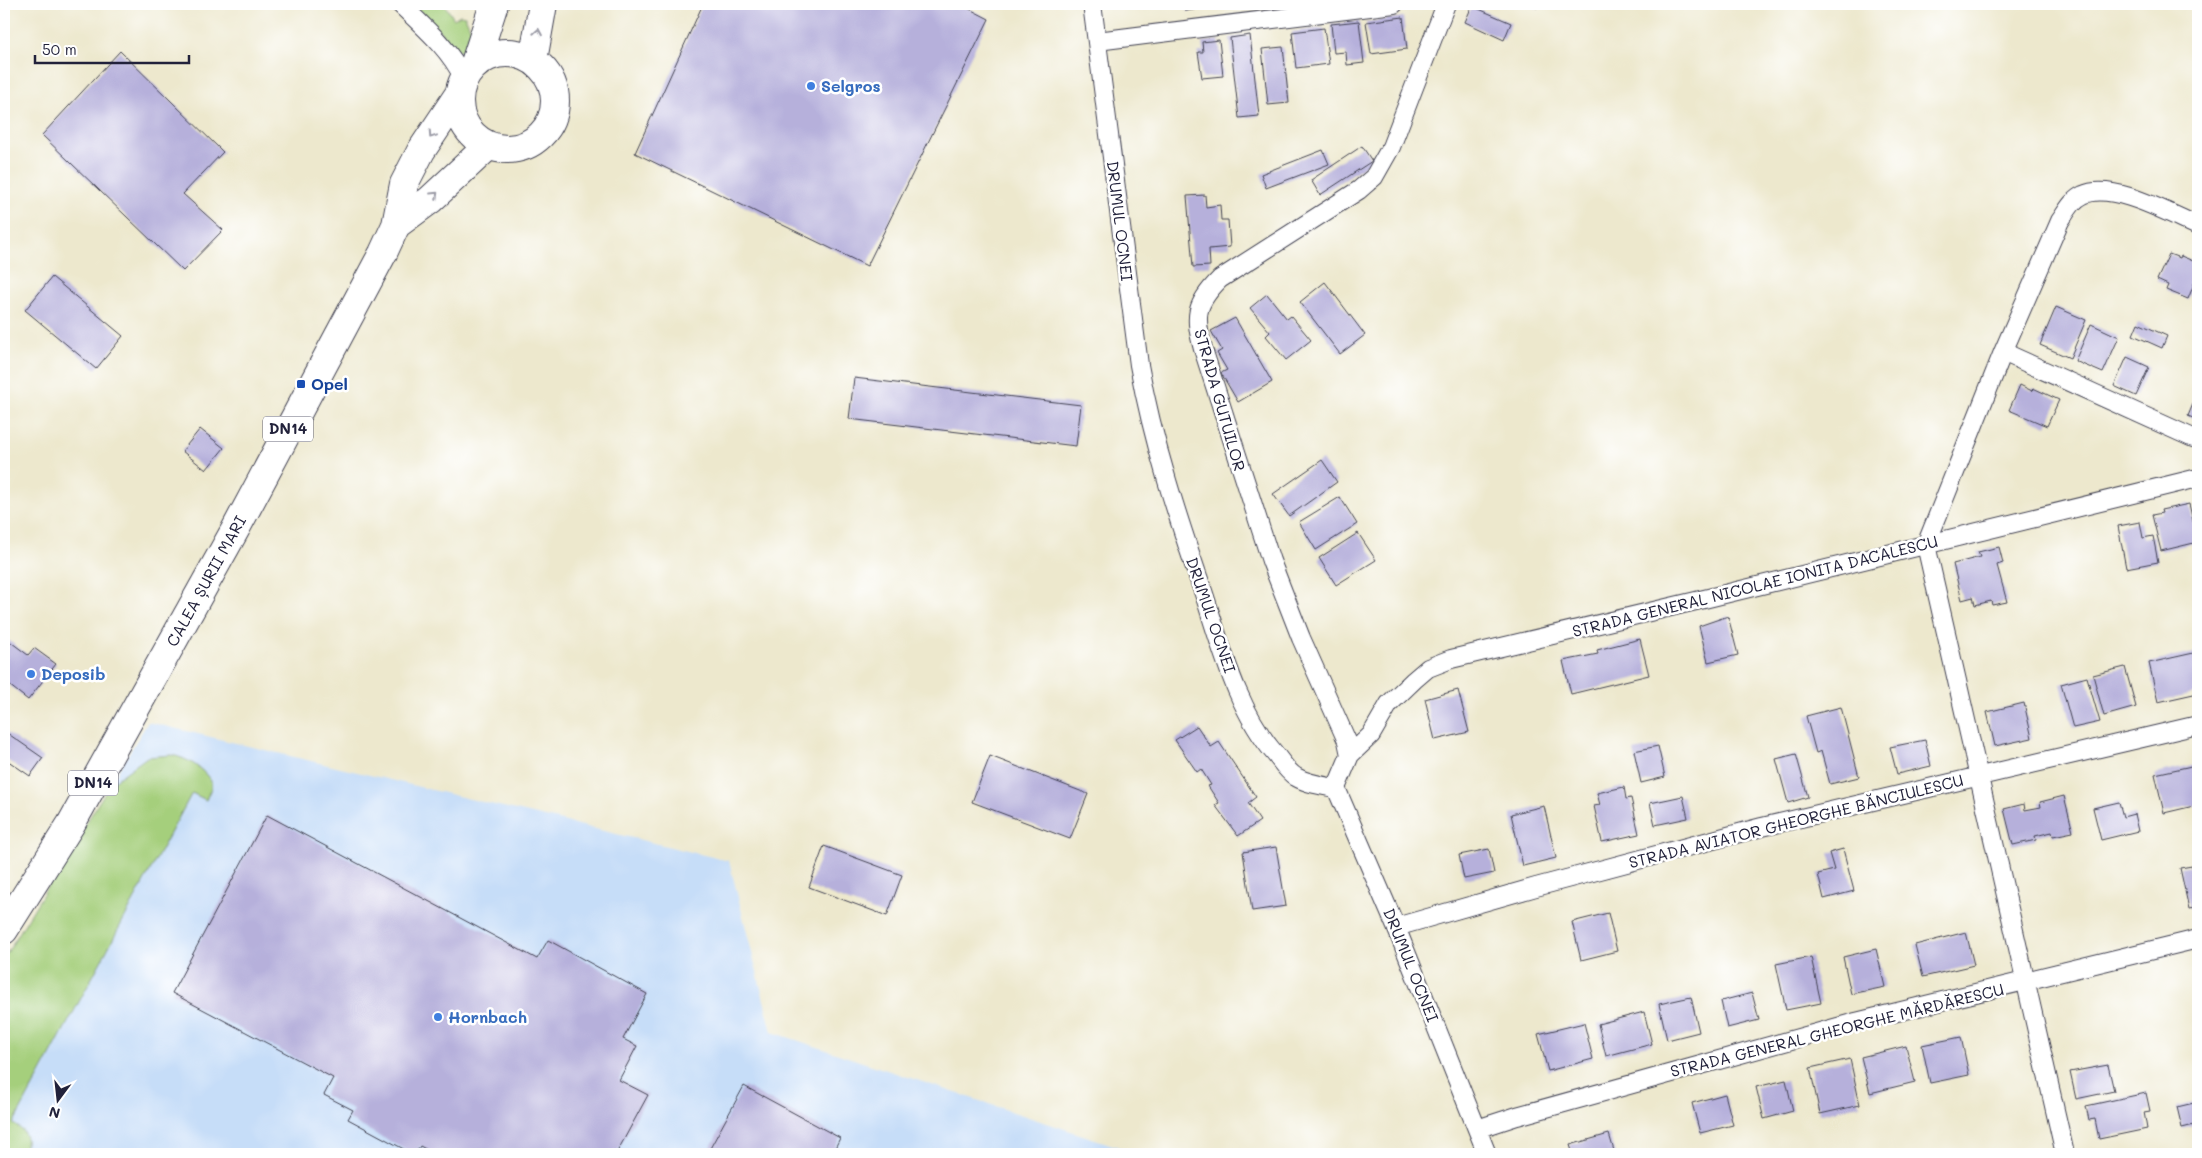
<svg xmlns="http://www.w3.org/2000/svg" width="2202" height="1158" font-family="Mali,sans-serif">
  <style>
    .built { fill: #c6ddf8 }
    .green { fill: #a5cf7b; stroke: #64785b }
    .building { fill: #b6b0db }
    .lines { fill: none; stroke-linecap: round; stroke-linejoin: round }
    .minor-casing { stroke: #404051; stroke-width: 20 }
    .primary-casing { stroke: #404051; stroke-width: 30 }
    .minor { stroke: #fff; stroke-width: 18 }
    .primary { stroke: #fff; stroke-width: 28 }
    .oneway { stroke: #9c9ca7 }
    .shop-dot { fill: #3f7fe0; stroke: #fff; stroke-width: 2 }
    .transit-dot { fill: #1a4fb4; stroke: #fff; stroke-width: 2 }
    .labels { text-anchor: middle; stroke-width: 5; stroke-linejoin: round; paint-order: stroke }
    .shield { fill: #fff; stroke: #646476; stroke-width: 1 }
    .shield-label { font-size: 15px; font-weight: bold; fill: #22223b }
    .shop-label { font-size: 16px; font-weight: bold; fill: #366cbe; stroke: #fff; text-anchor: start }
    .street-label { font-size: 16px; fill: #22223b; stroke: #fff }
    .transit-label { font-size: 16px; font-weight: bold; fill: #164399; stroke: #fff; text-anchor: start }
  </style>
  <rect width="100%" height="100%" fill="#fff"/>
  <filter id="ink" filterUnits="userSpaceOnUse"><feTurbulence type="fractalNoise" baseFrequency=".02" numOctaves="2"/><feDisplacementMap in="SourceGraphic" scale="10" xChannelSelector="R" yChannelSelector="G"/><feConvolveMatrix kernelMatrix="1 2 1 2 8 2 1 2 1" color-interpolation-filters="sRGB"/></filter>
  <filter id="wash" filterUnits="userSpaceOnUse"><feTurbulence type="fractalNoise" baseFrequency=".0096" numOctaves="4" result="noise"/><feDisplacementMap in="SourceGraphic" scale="20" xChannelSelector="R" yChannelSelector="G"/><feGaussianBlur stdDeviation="1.12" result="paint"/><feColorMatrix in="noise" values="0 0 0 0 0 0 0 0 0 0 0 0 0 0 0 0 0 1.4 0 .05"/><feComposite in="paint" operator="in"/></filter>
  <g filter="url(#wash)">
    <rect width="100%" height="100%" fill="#ede8cd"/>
    <path class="built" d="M 148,722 L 729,861 L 772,1032 L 1140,1154 L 4,1154 L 4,958 Z"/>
    <path class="green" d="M 413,4 L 444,4 L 454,19 L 460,15 L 465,16 L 471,30 L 461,53 Z
      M 172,755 C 189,759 201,767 211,781 L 211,788 L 206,800 L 192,793 L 13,1124 C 27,1131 31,1142 20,1154 L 4,1154 L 4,958 L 110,784 L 147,757 Z"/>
    <g id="blocks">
      <path class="building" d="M 703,4 L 960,4 L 989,19 L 867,266 L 635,153 Z
        M 1185,4 L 1220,4 L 1220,6 L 1186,11 Z
        M 1225,4 L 1240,4 L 1240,5 L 1226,7 Z
        M 1526,4 L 1538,4 L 1537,8 Z
        M 1472,6 L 1511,23 L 1504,40 L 1465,22 Z
        M 1403,17 L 1407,49 L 1371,54 L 1366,22 Z
        M 1359,21 L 1364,63 L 1347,65 L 1346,52 L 1334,53 L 1331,24 Z
        M 1324,28 L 1329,64 L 1296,68 L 1292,32 Z
        M 1250,35 L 1259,116 L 1239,118 L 1230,38 Z
        M 1219,40 L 1223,76 L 1202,78 L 1198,52 L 1203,52 L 1202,42 Z
        M 1283,47 L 1289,103 L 1268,105 L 1262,49 Z
        M 120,51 L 223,152 L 183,194 L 223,230 L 183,271 L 42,135 Z
        M 1362,146 L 1372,161 L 1320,195 L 1311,180 Z
        M 1323,150 L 1329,164 L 1266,188 L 1261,174 Z
        M 1205,195 L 1206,207 L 1220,205 L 1221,220 L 1228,220 L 1230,247 L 1209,249 L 1210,266 L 1193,267 L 1187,196 Z
        M 2169,254 L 2180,258 L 2181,256 L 2198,263 L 2198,274 L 2188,299 L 2166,290 L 2168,285 L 2157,280 Z
        M 52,277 L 123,336 L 96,369 L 25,310 Z
        M 1325,282 L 1365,335 L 1340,354 L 1300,302 Z
        M 1267,294 L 1287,319 L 1291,316 L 1311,340 L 1286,360 L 1266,336 L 1270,332 L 1250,308 Z
        M 2056,307 L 2086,320 L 2070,358 L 2040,345 Z
        M 1235,318 L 1272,382 L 1238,402 L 1221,373 L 1227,370 L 1217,353 L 1222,350 L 1211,331 Z
        M 2138,323 L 2167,336 L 2162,348 L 2133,335 Z
        M 2091,324 L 2119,337 L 2103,373 L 2075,361 Z
        M 2127,357 L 2149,367 L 2136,396 L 2114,386 Z
        M 854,378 L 1081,405 L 1076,446 L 849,419 Z
        M 2020,385 L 2032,391 L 2033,388 L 2059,400 L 2047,426 L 2009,410 Z
        M 2198,392 L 2198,420 L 2188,416 Z
        M 200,429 L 224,448 L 206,470 L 182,451 Z
        M 1322,460 L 1337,482 L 1289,516 L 1273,494 Z
        M 1340,497 L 1357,524 L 1316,550 L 1299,522 Z
        M 2189,504 L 2198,542 L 2161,551 L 2152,515 L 2162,513 L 2161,510 Z
        M 2140,522 L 2143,538 L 2153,536 L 2158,562 L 2126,568 L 2118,526 Z
        M 1358,533 L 1376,560 L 1336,585 L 1319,558 Z
        M 1999,547 L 2003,563 L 1997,565 L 2007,602 L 1992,605 L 1991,601 L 1975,605 L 1973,597 L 1962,600 L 1953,564 L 1980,557 L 1978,552 Z
        M 1728,616 L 1738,655 L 1708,662 L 1699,626 Z
        M 4,637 L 28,655 L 34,648 L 56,664 L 28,700 L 4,681 Z
        M 1640,639 L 1649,675 L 1571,694 L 1563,661 L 1598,654 L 1597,650 Z
        M 2198,652 L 2198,693 L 2158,702 L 2149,663 Z
        M 2125,667 L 2136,707 L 2104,716 L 2093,675 Z
        M 2087,677 L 2100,722 L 2073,728 L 2061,684 Z
        M 1458,690 L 1469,732 L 1435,740 L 1425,699 Z
        M 2024,703 L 2032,738 L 1995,746 L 1987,712 Z
        M 1841,707 L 1859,777 L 1830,784 L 1821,751 L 1816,753 L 1806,716 Z
        M 1197,726 L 1211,747 L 1219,742 L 1256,797 L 1248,803 L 1260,821 L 1238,836 L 1215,805 L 1219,803 L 1208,786 L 1211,785 L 1201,769 L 1197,772 L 1175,740 Z
        M 7,733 L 43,758 L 30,776 L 4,758 L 4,738 Z
        M 1925,740 L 1931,766 L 1897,774 L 1890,747 Z
        M 1658,746 L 1665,777 L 1641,783 L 1634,751 Z
        M 1796,754 L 1808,797 L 1788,803 L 1776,759 Z
        M 990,756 L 1088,794 L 1070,839 L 972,802 Z
        M 2196,765 L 2198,775 L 2198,805 L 2164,813 L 2155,774 Z
        M 1624,787 L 1626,799 L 1631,798 L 1639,834 L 1602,842 L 1594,806 L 1600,805 L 1597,793 Z
        M 1683,796 L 1688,818 L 1655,825 L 1650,803 Z
        M 2064,796 L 2073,832 L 2053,836 L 2052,832 L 2035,836 L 2036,840 L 2013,845 L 2004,809 L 2024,804 L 2025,810 L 2041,807 L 2040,802 Z
        M 2119,802 L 2123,817 L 2134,814 L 2138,831 L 2101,840 L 2093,808 Z
        M 1544,806 L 1556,858 L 1523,866 L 1511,814 Z
        M 267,815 L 537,959 L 548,940 L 647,994 L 623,1039 L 637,1046 L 619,1080 L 648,1095 L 616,1154 L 469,1154 L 464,1152 L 462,1154 L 435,1154 L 420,1146 L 415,1154 L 413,1154 L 348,1119 L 353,1110 L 324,1095 L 333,1078 L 172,993 Z
        M 824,846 L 902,875 L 887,916 L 809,887 Z
        M 1276,847 L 1286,906 L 1252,911 L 1243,852 Z
        M 1489,849 L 1494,873 L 1464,879 L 1459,855 Z
        M 1843,849 L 1854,891 L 1824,899 L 1818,874 L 1834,870 L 1829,853 Z
        M 2198,865 L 2198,907 L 2189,909 L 2180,868 Z
        M 1608,913 L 1617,951 L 1581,960 L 1572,922 Z
        M 1966,932 L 1974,965 L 1923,977 L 1915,945 Z
        M 1876,949 L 1885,987 L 1851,994 L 1843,957 Z
        M 1811,957 L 1821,1003 L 1786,1010 L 1776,964 Z
        M 1752,993 L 1759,1020 L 1727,1028 L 1721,1001 Z
        M 1691,997 L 1699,1032 L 1667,1040 L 1659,1004 Z
        M 1644,1012 L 1652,1044 L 1606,1056 L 1598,1024 Z
        M 1584,1023 L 1593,1059 L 1548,1071 L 1538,1034 Z
        M 1961,1037 L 1969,1075 L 1930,1083 L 1922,1045 Z
        M 1906,1046 L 1915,1082 L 1870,1093 L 1861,1057 Z
        M 1850,1059 L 1860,1105 L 1820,1114 L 1810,1068 Z
        M 2108,1065 L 2114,1091 L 2076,1099 L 2070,1072 Z
        M 1786,1080 L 1793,1111 L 1764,1119 L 1756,1087 Z
        M 744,1086 L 840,1138 L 832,1154 L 707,1154 Z
        M 2146,1093 L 2150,1111 L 2144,1112 L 2147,1129 L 2099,1139 L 2095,1119 L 2089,1120 L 2086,1106 Z
        M 1725,1094 L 1733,1125 L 1700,1133 L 1692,1103 Z
        M 2198,1102 L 2198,1124 L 2182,1128 L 2177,1107 Z
        M 1609,1134 L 1615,1154 L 1573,1154 L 1570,1145 Z"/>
    </g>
  </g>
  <g filter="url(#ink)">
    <use href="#blocks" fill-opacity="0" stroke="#404051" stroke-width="1"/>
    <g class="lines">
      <defs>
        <path id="minor" d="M 400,4 C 423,26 450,49 464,79
          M 1092,4 L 1139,365 C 1153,443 1178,519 1204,594 C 1222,649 1237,710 1276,755 C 1282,763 1288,772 1296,777 C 1308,784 1324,786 1336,788 L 1396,927 L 1487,1154
          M 1097,41 L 1394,4
          M 2003,352 L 2193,438
          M 1350,755 L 1371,735 L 1389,704 L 1414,680 L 1428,668 L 1451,659 L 1696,601 L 2198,478
          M 1336,788 L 1350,755 L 1347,741 L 1301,638 L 1271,561 L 1203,349 C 1194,316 1195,304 1220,279 L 1359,190 L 1374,177 L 1391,147 L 1446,4
          M 1396,927 L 1536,887 L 1762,827 L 2198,725
          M 1477,1129 L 1517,1116 L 1856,1022 L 2198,939
          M 2065,1154 L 1926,545 L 2003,352 L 2060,221 C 2067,211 2072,200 2083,195 C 2112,181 2170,214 2198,226"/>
        <path id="primary" d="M459 101a48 48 0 1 1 96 0a48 48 0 1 1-96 0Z
          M 533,60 L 543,4
          M 474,66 L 494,4
          M 396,225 L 430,200 L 488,146
          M 4,930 L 71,824 L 235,530 L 383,253 L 396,225 L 404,184 L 421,151 L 459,94"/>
      </defs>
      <use href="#minor" class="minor-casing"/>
      <use href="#primary" class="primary-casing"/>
      <use href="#minor" class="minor"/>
      <use href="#primary" class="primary"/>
    </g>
    <defs><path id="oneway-chevron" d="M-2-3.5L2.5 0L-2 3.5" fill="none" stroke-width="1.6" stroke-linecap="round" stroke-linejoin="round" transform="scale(1.25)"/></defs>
    <g class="oneway">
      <use href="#oneway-chevron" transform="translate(538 32) rotate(-80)"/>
      <use href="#oneway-chevron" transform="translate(432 135) rotate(124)"/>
      <use href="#oneway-chevron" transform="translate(435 195) rotate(-44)"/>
    </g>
  </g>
  <g class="shop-dot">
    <circle cx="811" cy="86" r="5"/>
    <circle cx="31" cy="674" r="5"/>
    <circle cx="438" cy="1017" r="5"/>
  </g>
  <rect class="transit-dot" x="296" y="379" width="10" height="10" rx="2.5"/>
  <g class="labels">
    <g class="shield">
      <rect x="263" y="416.5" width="50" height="25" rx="4"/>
      <rect x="68" y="770.5" width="50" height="25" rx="4"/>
    </g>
    <g class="shield-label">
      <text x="288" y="434">DN14</text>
      <text x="93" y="788">DN14</text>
    </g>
    <g class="shop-label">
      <text x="821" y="92">Selgros</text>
      <text x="41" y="680">Deposib</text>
      <text x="448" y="1023">Hornbach</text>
    </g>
    <g class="street-label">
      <text transform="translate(1120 221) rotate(83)" y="6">DRUMUL OCNEI</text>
      <text transform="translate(1220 400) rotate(74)" y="6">STRADA GUTUILOR</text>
      <text transform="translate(206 581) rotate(-61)" y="6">CALEA ȘURII MARI</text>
      <text transform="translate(1755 586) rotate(-14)" y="6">STRADA GENERAL NICOLAE IONITA DACALESCU</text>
      <text transform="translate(1211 615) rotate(71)" y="6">DRUMUL OCNEI</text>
      <text transform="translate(1796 821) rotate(-14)" y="6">STRADA AVIATOR GHEORGHE BĂNCIULESCU</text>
      <text transform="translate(1411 965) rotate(68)" y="6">DRUMUL OCNEI</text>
      <text transform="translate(1837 1030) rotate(-14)" y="6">STRADA GENERAL GHEORGHE MĂRDĂRESCU</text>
    </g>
    <g class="transit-label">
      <text x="311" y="390">Opel</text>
    </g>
  </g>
  <rect width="2202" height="1158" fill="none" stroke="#fff" stroke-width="20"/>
  <g transform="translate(58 1100) rotate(195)" stroke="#ffffff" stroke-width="4" paint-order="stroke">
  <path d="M0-4L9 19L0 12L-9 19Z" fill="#22223b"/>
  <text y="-8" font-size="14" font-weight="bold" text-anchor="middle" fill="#22223b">N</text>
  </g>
  <path d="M35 55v8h154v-8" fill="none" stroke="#22223b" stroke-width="2.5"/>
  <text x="42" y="55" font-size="15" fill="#22223b" stroke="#ffffff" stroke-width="4" paint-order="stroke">50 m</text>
</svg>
